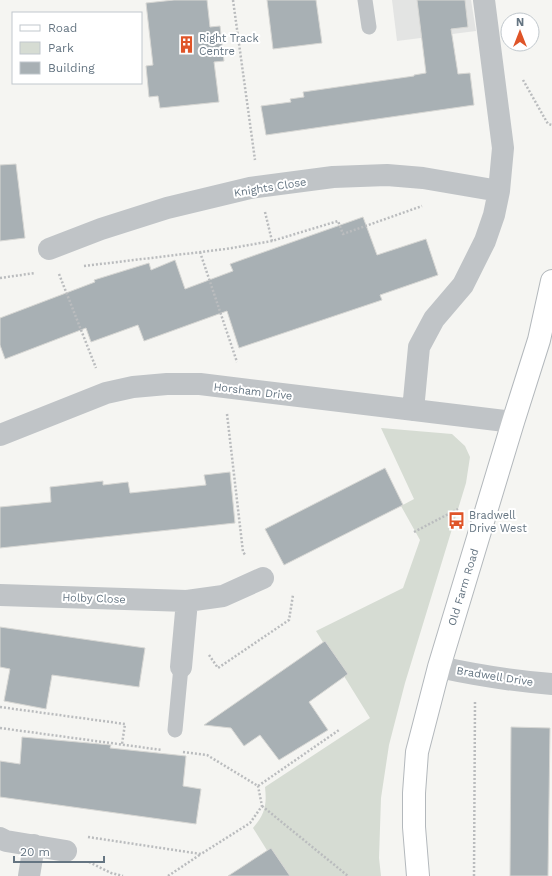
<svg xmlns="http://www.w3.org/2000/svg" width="552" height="876" font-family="'Work Sans',sans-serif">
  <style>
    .built { fill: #e3e4e3 }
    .green { fill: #d6dcd3 }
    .building { fill: #a8b0b4; stroke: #d7d7d4 }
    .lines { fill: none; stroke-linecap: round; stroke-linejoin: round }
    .secondary-casing { stroke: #b3b8bc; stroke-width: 24 }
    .path { stroke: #babcbe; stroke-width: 2.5; stroke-dasharray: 2 2; stroke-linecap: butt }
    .lane { stroke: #c0c4c7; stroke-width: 15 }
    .street { stroke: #c0c4c7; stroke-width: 22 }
    .secondary { stroke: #fff; stroke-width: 22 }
    .labels { text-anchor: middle; stroke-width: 4; stroke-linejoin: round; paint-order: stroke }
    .poi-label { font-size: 11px; fill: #657582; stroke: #fff; text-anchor: start }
    .street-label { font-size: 11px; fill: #657582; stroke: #fff }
  </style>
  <rect width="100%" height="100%" fill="#f5f5f2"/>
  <path class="built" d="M 392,0 L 471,0 L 476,31 L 397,41 Z"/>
  <path class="green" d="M 381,428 L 452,434 L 465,446 L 470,457 L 466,483 L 405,683 L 389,745 L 381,798 L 379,858 L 381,876 L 283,876 L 253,828 C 265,814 267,805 265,787 L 370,718 L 316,631 L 403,588 L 420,540 L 401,506 L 414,499 Z"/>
  <path class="building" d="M 174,0 L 207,0 L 210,27 L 220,26 L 224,61 L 214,62 L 219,102 L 160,108 L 158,96 L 149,97 L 146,66 L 153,65 L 146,3 Z
    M 267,0 L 316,0 L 322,43 L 273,49 Z
    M 417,0 L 465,0 L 468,27 L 451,29 L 458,74 L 470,73 L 474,105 L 266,135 L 261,106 L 291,102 L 290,99 L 304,97 L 303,92 L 414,76 L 414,75 L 426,73 Z
    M 16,164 L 25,238 L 0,241 L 0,165 Z
    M 363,217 L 377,255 L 426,239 L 438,275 L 380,295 L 382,300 L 239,348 L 227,311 L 144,341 L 138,325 L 91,342 L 86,328 L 5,359 L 0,345 L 0,318 L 95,282 L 94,280 L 149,263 L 151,270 L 175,260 L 185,289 L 233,271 L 230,264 Z
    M 385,468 L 403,505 L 284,565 L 265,529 Z
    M 230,472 L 235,523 L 0,548 L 0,507 L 51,502 L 50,487 L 103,481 L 103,485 L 128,482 L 130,493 L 206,485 L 204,475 Z
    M 0,627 L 145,648 L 139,687 L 52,675 L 46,709 L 4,701 L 10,669 L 0,667 Z
    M 325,641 L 348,674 L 309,702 L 328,730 L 279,760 L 260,735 L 244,746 L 231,728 L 204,725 Z
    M 511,727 L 550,728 L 548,876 L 510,876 Z
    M 22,737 L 111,745 L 110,748 L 186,756 L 183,786 L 201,789 L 196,824 L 0,797 L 0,761 L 20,764 Z
    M 271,848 L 290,876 L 228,876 Z"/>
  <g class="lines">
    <defs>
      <path id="secondary" d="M 418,876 L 414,827 L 414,793 L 417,752 L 439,667 L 513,422 L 539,340 L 552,281"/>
    </defs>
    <use href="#secondary" class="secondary-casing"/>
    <path class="path" d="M 233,0 L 255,160
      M 523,80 L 548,124 L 552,125
      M 265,212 L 272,241
      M 200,252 L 237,362
      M 84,266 L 226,249 L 272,241 L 338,221 L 343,234 L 422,206
      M 59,274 L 96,368
      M 0,278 L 35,273
      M 227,414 L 243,552 L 246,556
      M 414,532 L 458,509
      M 209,655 L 218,668 L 289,620 L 293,595
      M 0,707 L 125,724 L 122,744
      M 0,728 L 162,750
      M 183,752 L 207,755 L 258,786 L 339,730
      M 262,806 L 348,876
      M 88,837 L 201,854 L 250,823 L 262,806 L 258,786
      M 89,862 L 111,873 L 123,876
      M 168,876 L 201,854
      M 474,876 L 475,701"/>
    <path class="lane" d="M 365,0 L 369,27
      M 175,730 L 181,667"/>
    <path class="street" d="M 49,249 L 101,229 L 167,208 L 250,188 L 333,177 L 387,175 L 423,178 L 499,191
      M 413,410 L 419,347 L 434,319 L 463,285 L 485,241 L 494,215 L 499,191 L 503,148 L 484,0
      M 0,435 L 106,393 L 133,387 L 167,384 L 200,384 L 513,422
      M 0,595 L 187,601 L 223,596 L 263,578
      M 181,667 L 187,601
      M 439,667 C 476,675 513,681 552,684
      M 0,838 L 6,841 L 66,851
      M 29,876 L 34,845"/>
    <use href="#secondary" class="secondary"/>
  </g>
  <defs>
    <symbol id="building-bare" viewBox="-9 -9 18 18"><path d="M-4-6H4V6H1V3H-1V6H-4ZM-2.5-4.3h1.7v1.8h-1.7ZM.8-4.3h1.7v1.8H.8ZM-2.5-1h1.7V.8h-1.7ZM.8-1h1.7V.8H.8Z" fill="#df5428" stroke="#fff" stroke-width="2.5" paint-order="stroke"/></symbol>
    <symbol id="bus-bare" viewBox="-9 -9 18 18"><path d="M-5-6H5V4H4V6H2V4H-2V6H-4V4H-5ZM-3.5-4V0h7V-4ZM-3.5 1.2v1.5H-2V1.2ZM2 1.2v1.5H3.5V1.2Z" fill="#df5428" stroke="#fff" stroke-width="2.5" paint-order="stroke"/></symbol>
  </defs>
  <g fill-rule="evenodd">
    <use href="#building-bare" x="174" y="32" width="25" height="25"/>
    <use href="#bus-bare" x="444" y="508" width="25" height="25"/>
  </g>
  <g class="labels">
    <g class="poi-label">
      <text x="199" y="42">Right Track<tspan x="199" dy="13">Centre</tspan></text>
      <text x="469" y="519">Bradwell<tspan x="469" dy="13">Drive West</tspan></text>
    </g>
    <g class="street-label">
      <text transform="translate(270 187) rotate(-9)" y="4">Knights Close</text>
      <text transform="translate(253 391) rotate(7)" y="4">Horsham Drive</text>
      <text transform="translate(463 587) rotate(-73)" y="4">Old Farm Road</text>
      <text transform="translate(94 598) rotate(2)" y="4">Holby Close</text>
      <text transform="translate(495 676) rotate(9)" y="4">Bradwell Drive</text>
    </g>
  </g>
  <rect x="12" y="12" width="130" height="72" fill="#ffffff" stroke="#c1c8cd"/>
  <rect x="20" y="25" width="20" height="6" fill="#ffffff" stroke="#c1c8cd"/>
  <text x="48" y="32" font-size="12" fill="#657582">Road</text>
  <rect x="20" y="42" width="20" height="12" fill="#d6dcd3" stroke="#c1c8cd"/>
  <text x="48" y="52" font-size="12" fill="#657582">Park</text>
  <rect x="20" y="62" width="20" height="12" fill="#a8b0b4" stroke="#c1c8cd"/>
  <text x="48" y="72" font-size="12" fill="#657582">Building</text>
  <g transform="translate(520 32)"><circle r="19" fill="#ffffff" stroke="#c1c8cd"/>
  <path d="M0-3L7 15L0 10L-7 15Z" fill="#df5428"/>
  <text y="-6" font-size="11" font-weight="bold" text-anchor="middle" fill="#657582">N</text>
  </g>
  <path d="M14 856v6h90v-6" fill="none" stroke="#657582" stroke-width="2"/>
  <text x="20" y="856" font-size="12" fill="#657582" stroke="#ffffff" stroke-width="3" paint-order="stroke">20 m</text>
</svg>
